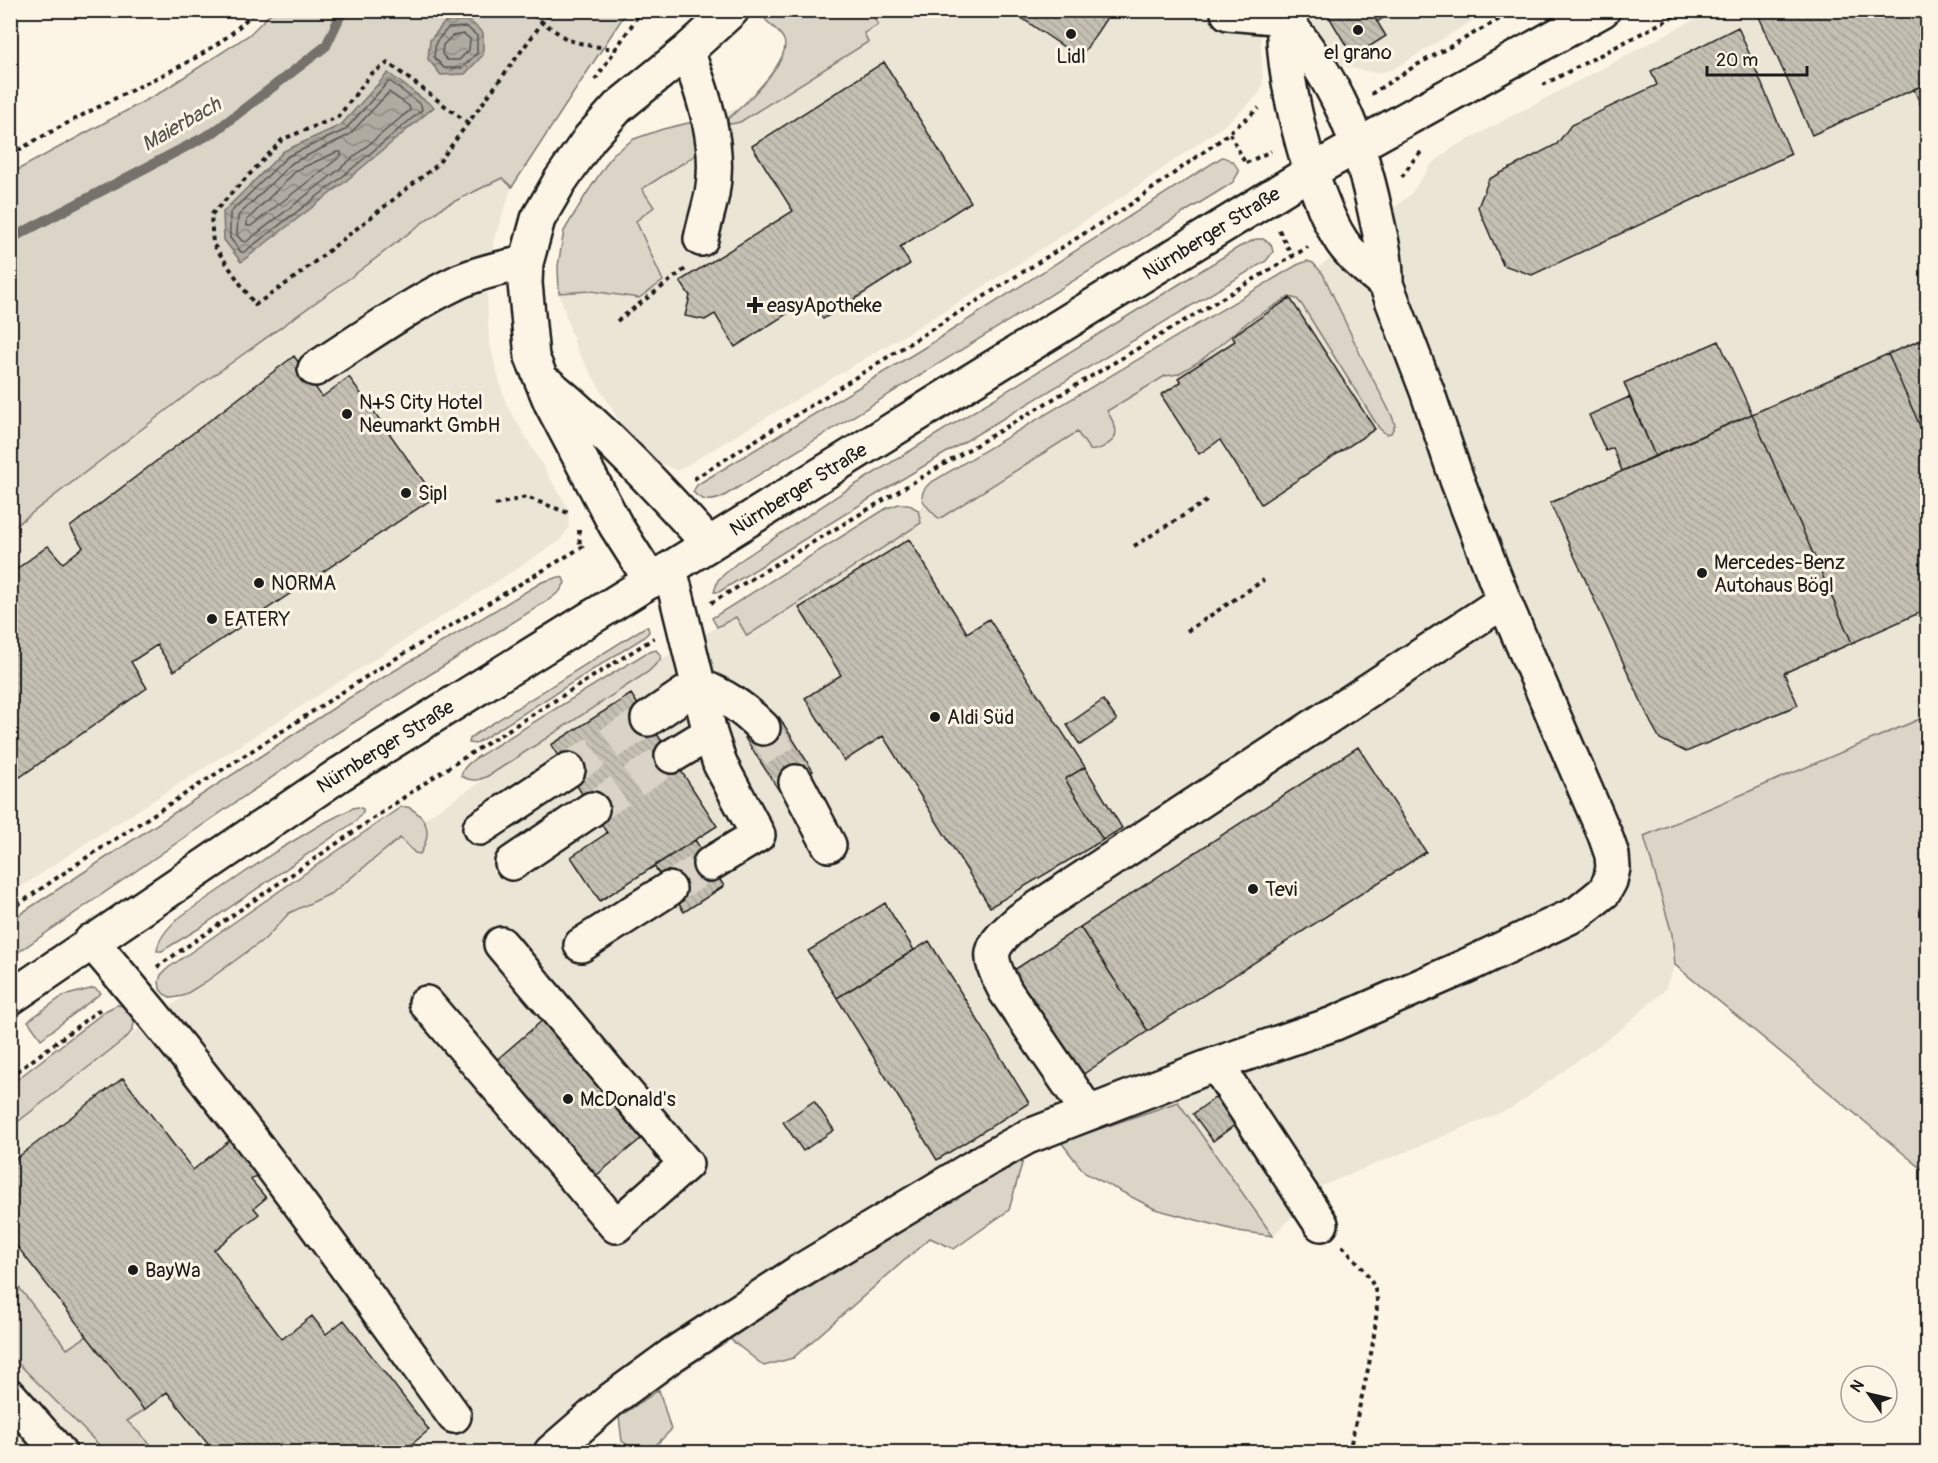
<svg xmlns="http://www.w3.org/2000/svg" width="1938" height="1463" font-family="Pangolin,sans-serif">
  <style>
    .built { fill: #ebe5d6 }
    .grass { fill: #dbd5c8; stroke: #7c7872; stroke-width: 1.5 }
    .water { fill: url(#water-waves); stroke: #75726c; stroke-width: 1.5 }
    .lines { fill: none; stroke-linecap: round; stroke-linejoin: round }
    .shore { stroke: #575551; stroke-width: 1.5 }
    .stream { stroke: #75726c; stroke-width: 10 }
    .building { fill: url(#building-back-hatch); stroke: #1c1c1c; stroke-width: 1.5 }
    .minor-tunnel { stroke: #dad4c7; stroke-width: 33; stroke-dasharray: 33 16; stroke-linecap: butt }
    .minor-casing { stroke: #1c1c1c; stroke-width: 38 }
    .major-casing { stroke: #1c1c1c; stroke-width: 38 }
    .path { stroke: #1c1c1c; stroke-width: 4; stroke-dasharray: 4.5 4.5; stroke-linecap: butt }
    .minor { stroke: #fcf5e5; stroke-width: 33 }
    .major { stroke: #fcf5e5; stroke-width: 33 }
    .poi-dot { fill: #1c1c1c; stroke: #fcf5e5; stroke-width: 2 }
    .labels { text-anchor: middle; stroke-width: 6; stroke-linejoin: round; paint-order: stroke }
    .poi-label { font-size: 20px; fill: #1c1c1c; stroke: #fcf5e5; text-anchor: start }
    .street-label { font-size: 20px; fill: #1c1c1c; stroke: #fcf5e5 }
    .water-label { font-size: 21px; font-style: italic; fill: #575551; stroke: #fcf5e5 }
  </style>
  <defs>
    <pattern id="water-waves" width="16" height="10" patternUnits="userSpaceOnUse" patternTransform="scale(1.5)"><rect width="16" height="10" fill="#b0aba1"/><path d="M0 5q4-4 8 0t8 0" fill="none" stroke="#8e8a82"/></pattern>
    <pattern id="building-back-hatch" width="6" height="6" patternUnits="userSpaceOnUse" patternTransform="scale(1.5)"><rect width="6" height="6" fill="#c4c0b3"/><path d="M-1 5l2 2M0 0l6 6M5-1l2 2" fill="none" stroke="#a8a499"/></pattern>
  </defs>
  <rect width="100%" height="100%" fill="#fcf5e5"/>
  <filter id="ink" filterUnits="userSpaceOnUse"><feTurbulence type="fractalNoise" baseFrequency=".0167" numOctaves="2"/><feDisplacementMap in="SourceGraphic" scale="12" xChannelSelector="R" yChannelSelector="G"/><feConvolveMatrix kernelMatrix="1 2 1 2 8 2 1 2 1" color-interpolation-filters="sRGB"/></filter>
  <g filter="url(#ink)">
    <path class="built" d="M 760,11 L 1261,11 L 1260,21 L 1263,84 L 1260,92 L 1255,98 L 1226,124 L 1128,193 L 958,303 L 677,471 L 652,459 L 625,431 L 576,348 L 559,293 L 558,266 L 564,231 L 585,196 L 613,154 L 634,139 L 740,108 L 759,89 L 782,57 L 785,48 L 784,41 L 781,35 L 766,21 Z
      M 1311,11 L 1488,10 L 1488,11 L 1394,69 L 1376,73 L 1346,67 L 1329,54 L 1318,38 L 1311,18 Z
      M 1710,11 L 1927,11 L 1927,716 L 1644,836 L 1672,934 L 1675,965 L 1664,991 L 1620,1030 L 1512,1108 L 1322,1186 L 1273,1236 L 1178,1102 L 1061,1142 L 1023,1160 L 929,1213 L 792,1298 L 619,1417 L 576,1452 L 11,1452 L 11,1127 L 126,1038 L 266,938 L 289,913 L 308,902 L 401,837 L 426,842 L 427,826 L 424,819 L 641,677 L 660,660 L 736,616 L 747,636 L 921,523 L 918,510 L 925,504 L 939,518 L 1077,432 L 1090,450 L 1099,449 L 1111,442 L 1117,434 L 1116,429 L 1106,411 L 1165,376 L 1178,374 L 1200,361 L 1249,321 L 1285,299 L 1289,297 L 1297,299 L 1379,428 L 1386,434 L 1391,433 L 1392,416 L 1319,267 L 1410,195 L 1430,166 L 1452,148 Z
      M 502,178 L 512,187 L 494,239 L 487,290 L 489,342 L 506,404 L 568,508 L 569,527 L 560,541 L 85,844 L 11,894 L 11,529 L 189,393 L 354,275 L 443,207 Z"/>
    <path class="grass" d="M 870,10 L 878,25 L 864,33 L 868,42 L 740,122 L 731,124 L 724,122 C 740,109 792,61 784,40 C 779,28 764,23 760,11 Z
      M 273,11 L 627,11 L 512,187 L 502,178 L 443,207 L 354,275 L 189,393 L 11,529 L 10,174 L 161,92 L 249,35 Z
      M 693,122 L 702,151 L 642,189 L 654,207 L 636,221 L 663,281 L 639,298 L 591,291 L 559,293 L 558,266 L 564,231 L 585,196 L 613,154 L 634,139 L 663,129 Z
      M 1222,157 C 1231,159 1236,163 1239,172 L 1233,182 L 1224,188 L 724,496 C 713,502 702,502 693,492 L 697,485 L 705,480 L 927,346 Z
      M 1256,239 L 1263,239 L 1271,244 L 1273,252 L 1266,261 L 884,490 L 719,592 L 714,592 L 718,580 L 738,562 L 842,493 L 1152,301 L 1239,247 Z
      M 1307,261 L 1313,263 L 1323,274 L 1362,358 L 1392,416 L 1395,425 L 1391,433 L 1386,434 L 1379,428 L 1302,305 L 1297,299 L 1289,297 L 1249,321 L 1200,361 L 1178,374 L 1165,376 L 1107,411 C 1113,422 1123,435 1108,444 C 1102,448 1097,451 1090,450 L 1077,432 L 939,519 C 927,506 913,498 930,483 L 1297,265 Z
      M 899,504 L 908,504 L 918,510 L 921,523 L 747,636 L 736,617 L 717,627 L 712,618 L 887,508 Z
      M 559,577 L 563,578 L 565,583 L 560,591 L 550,599 L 329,738 L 11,957 L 11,920 L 349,698 L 542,582 Z
      M 645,627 L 648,627 L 649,632 L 643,638 L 475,744 L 469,743 L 470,739 L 474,735 Z
      M 656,650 L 661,656 L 660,660 L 648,672 L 496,771 C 484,779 475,784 461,776 C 463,763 482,755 492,748 L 646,653 Z
      M 1927,716 L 1927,1173 L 1675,965 L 1672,934 L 1644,836 Z
      M 358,807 L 363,809 L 363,812 L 356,821 L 198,929 L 162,951 L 157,951 C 158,936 175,920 187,912 L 275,852 L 320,825 L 353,808 Z
      M 401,807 L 408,807 C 429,818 432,834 420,854 L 415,853 L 400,838 L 332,893 L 289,913 L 266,938 L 207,981 L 183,996 L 172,998 L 164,994 L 160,989 L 159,981 L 161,975 L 168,968 Z
      M 94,988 L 101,993 L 41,1039 L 28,1021 L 63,996 Z
      M 117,1005 L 125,1006 L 136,1017 L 132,1031 L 126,1038 L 11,1127 L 11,1084 L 107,1010 Z
      M 1178,1102 L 1273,1236 L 1238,1231 L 1155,1209 L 1085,1173 L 1061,1142 Z
      M 1023,1160 L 1009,1210 L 954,1249 L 930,1238 L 793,1358 L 764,1366 L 730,1339 C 825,1276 923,1217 1023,1160 Z
      M 10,1276 L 67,1349 L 87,1336 L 144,1410 L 127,1421 L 158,1452 L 106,1452 L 11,1356 Z
      M 659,1390 L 671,1430 L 649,1452 L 638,1452 L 622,1441 L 619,1417 Z"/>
    <path class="water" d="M 469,20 L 483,33 L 483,55 L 465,74 L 441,75 L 428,59 L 430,40 L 445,22 Z
      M 388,73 L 434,107 L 340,186 L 241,262 L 224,240 L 223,212 L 284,151 L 341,125 Z"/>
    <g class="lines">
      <path class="shore" d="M 467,27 L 477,36 L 477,53 L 462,68 L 444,68 L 434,57 L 436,42 L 448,28 Z
        M 464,34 L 470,39 L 469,50 L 459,60 L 447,60 L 442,54 L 443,45 L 452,36 Z
        M 388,82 L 391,82 L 421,105 L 422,110 L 336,182 L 244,252 L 241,252 L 230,238 L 230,213 L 288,156 L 345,130 Z
        M 389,92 L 409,106 L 410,110 L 331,176 L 246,242 L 242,241 L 237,235 L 238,216 L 292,163 L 349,135 Z
        M 337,152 L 341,152 L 341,156 L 251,226 L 247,226 L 247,220 L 297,170 Z"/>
      <path class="stream" d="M 10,239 L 214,132 L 326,46 L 343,10"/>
    </g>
    <path class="building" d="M 1010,10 L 1112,10 L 1080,58 Z
      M 1325,10 L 1370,10 L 1386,36 L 1353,57 Z
      M 1370,10 L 1395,10 L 1377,22 Z
      M 1756,10 L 1879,10 L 1882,18 L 1897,10 L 1928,10 L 1928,83 L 1812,135 Z
      M 1738,27 L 1791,154 L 1532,275 L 1503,265 L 1478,207 L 1489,179 L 1557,144 L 1571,125 L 1657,85 L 1651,71 Z
      M 884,62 L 971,202 L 900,247 L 910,264 L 823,319 L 810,299 L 735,347 L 715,314 L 705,320 L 685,316 L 690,296 L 680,281 L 793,211 L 752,146 Z
      M 1928,83 L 1928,123 L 1914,89 Z
      M 1290,298 L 1375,429 L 1261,504 L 1220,440 L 1199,454 L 1161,395 L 1181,382 L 1178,378 L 1235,341 L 1232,336 Z
      M 1928,337 L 1928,444 L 1888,354 Z
      M 1719,341 L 1752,414 L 1655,456 L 1624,383 Z
      M 1888,354 L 1928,444 L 1928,609 L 1852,643 L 1752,414 Z
      M 294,356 L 322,397 L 349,377 L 435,497 L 174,671 L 157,645 L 131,662 L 147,688 L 10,784 L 10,574 L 48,546 L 63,563 L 83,547 L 70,527 Z
      M 1629,397 L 1655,456 L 1622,471 L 1613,448 L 1606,451 L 1589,415 Z
      M 1752,414 L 1852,643 L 1784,673 L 1798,705 L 1686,752 L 1660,739 L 1651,723 L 1550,503 Z
      M 909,539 L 967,633 L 989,619 L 1085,767 L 1065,779 L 1103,840 L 990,907 L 883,736 L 844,761 L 805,698 L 841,675 L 799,608 Z
      M 631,694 L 717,826 L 600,901 L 571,857 L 607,833 L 551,745 Z
      M 1103,700 L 1117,720 L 1080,745 L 1067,725 Z
      M 779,717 L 813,771 L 780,792 L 745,738 Z
      M 1358,747 L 1426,852 L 1148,1031 L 1080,927 Z
      M 1085,767 L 1122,828 L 1103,840 L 1065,779 Z
      M 695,840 L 724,886 L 684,912 L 654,866 Z
      M 885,903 L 914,950 L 837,998 L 808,951 Z
      M 1080,927 L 1148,1031 L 1079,1077 L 1011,972 Z
      M 929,941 L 1029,1103 L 937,1160 L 837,998 Z
      M 544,1019 L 643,1137 L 592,1179 L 494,1062 Z
      M 123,1078 L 193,1170 L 235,1136 L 263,1171 L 251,1180 L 266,1198 L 254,1208 L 259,1214 L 214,1250 L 282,1339 L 312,1316 L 326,1334 L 344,1320 L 429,1430 L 412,1444 L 419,1452 L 214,1452 L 167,1392 L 144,1410 L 10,1237 L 10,1163 Z
      M 1216,1097 L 1236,1124 L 1213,1141 L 1193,1114 Z
      M 814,1101 L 834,1130 L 803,1151 L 783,1122 Z"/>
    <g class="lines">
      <path class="minor-tunnel" d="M 763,728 L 796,782
        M 568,770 L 648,719
        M 592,809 L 672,756
        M 669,889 L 710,864"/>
      <defs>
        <path id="minor" d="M 1285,12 C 1277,65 1312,198 1342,242 C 1354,259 1370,271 1386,284
          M 1228,13 L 1284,18
          M 687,51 C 704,96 721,145 712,194 C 709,209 704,224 701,239
          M 315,369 C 362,339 409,305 460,281 C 481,272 504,267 526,263
          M 549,385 C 607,433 659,489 709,544
          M 670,569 L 710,733 L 720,764 L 758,835 L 710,864
          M 651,581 L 616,526 L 551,403 L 532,357 L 525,283 L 526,263 L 538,219 L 560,181 L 590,138 L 618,107 L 687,51 L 732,10
          M 698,685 C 726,697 741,706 763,728
          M 648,719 L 698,685
          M 672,756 L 710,733
          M 796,782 L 829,845
          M 480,828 L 568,770
          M 512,863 L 592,809
          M 91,941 C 222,1092 338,1255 454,1416
          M 581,945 L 669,889
          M 426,1003 L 616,1226 L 686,1164 L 501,944
          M 1216,1064 L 1321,1224
          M 1088,1112 L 1006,992 C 985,952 988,948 1021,919 L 1504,601
          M 10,1396 L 59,1452
          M 551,1452 L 612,1399 L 672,1355 L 799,1272 L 984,1161 L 1027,1137 L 1216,1064 L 1333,1024 L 1466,966 L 1578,913 L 1604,892 L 1610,881 L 1613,868 L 1612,855 L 1605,835 L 1504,601 L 1457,480 L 1427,391 L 1386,284 C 1387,258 1380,236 1375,211 C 1358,132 1335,80 1284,18"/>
        <path id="major" d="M 10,998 L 340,774 L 971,381 L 1312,171 L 1603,10"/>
      </defs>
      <use href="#minor" class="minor-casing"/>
      <use href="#major" class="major-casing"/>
      <path class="path" d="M 525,10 L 568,40 L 591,46 L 616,49
        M 595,80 L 642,10
        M 1543,85 L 1686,10
        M 1371,94 L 1415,66 L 1516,10
        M 468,123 L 388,63 L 371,74 L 338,117 L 283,139 L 211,215 L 213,244 L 255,305 L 293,279 L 437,165 L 542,23 L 553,10
        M 1230,133 L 1246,165
        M 10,155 C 49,132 88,112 128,92 C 172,70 223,49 255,10
        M 1246,163 L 1271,151
        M 1402,177 L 1411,163 L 1423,150
        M 1279,230 L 1292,256
        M 617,321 L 688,267
        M 694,479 L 1131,204 L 1219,141 L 1259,108
        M 495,505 L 526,497 L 571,514
        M 579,530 L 580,547
        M 1134,546 L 1210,499
        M 711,603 L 1308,247
        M 1187,631 L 1264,580
        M 10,910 L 86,858 L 375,671 L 587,544
        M 157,967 L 435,776 L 654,638
        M 10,1077 L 103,1007
        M 1342,1246 C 1355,1259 1369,1273 1375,1290 C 1379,1301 1376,1315 1375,1327 C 1370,1369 1358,1410 1349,1452"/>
      <use href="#minor" class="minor"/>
      <use href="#major" class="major"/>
    </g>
  </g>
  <g class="poi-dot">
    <circle cx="1358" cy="30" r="6"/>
    <circle cx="1071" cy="34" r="6"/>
    <path d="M752 296h6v6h6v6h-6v6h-6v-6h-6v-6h6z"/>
    <circle cx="347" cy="414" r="6"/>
    <circle cx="406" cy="493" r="6"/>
    <circle cx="1702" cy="573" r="6"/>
    <circle cx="259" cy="583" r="6"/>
    <circle cx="212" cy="619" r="6"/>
    <circle cx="935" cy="717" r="6"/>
    <circle cx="1253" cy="889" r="6"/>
    <circle cx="568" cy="1099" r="6"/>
    <circle cx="133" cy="1270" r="6"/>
  </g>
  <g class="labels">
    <g class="poi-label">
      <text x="1358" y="59" text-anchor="middle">el grano</text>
      <text x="1071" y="63" text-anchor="middle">Lidl</text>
      <text x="767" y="312">easyApotheke</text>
      <text x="359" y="409">N+S City Hotel<tspan x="359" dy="23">Neumarkt GmbH</tspan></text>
      <text x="418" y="500">Sipl</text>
      <text x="1714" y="569">Mercedes-Benz<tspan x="1714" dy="23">Autohaus Bögl</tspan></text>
      <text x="271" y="590">NORMA</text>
      <text x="224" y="626">EATERY</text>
      <text x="947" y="724">Aldi Süd</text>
      <text x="1265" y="896">Tevi</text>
      <text x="580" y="1106">McDonald's</text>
      <text x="145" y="1277">BayWa</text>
    </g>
    <g class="street-label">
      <text transform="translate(1211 233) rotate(-32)" y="7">Nürnberger Straße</text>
      <text transform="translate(798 489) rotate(-32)" y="7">Nürnberger Straße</text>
      <text transform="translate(385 746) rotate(-32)" y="7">Nürnberger Straße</text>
    </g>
    <g class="water-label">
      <text transform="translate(181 124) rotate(-30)" y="7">Maierbach</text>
    </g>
  </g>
  <rect width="1938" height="1463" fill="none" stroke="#fcf5e5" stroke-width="36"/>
  <rect x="18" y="18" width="1902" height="1427" fill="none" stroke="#1c1c1c" stroke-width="2" filter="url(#ink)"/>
  <g transform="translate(1869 1394) rotate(304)"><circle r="28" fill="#fcf5e5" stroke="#a29e95" stroke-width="1.5"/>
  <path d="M0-4.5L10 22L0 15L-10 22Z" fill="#1c1c1c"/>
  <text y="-9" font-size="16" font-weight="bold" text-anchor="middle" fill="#1c1c1c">N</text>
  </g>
  <path d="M1707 66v9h100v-9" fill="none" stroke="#1c1c1c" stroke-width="3"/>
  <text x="1716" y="66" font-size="18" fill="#1c1c1c" stroke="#fcf5e5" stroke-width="4.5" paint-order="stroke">20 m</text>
</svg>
